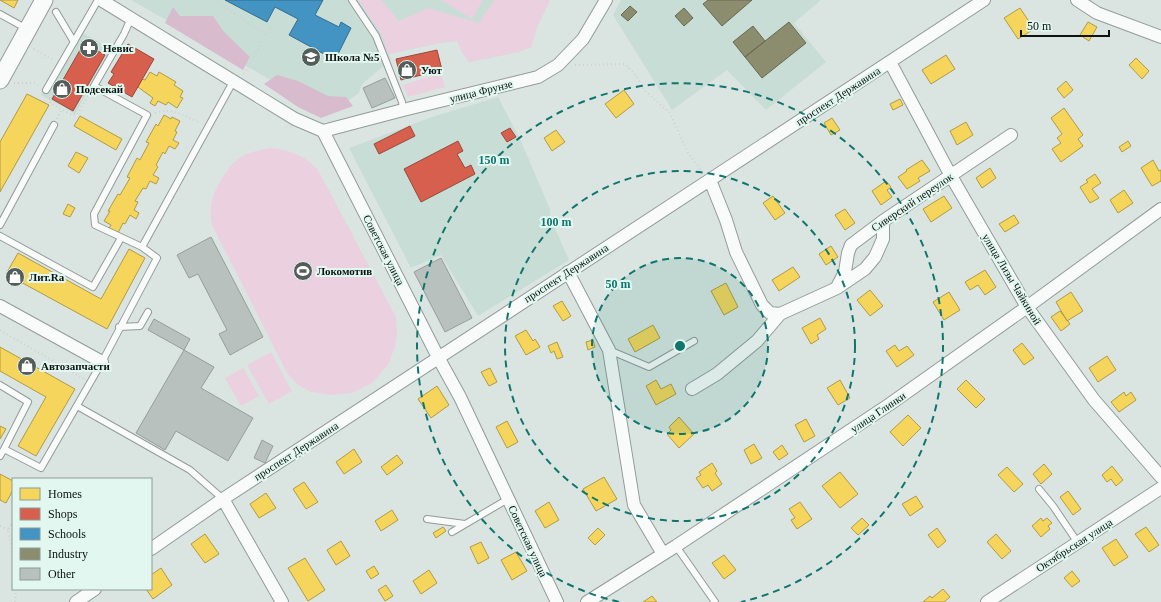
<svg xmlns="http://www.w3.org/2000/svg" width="1161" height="602" font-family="'Times New Roman',serif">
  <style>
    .built { fill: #c8ddd5 }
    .green { fill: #ebd0df }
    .forest { fill: #d8bccd }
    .homes { fill: #f6d55c; stroke: #b09b46 }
    .shops { fill: #d6604d; stroke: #99493b }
    .schools { fill: #4393c3; stroke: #326d8e }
    .industry { fill: #8c8c6e; stroke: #666852 }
    .building { fill: #b8c1be; stroke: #959e9b }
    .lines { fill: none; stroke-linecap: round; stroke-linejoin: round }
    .service-casing { stroke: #939b98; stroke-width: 8 }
    .minor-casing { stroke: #939b98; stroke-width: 14 }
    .secondary-casing { stroke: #939b98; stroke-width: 19 }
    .path { stroke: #cdd1cf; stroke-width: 2; stroke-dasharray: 1 3; stroke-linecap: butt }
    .service { stroke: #f9fbfa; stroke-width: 6 }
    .minor { stroke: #f9fbfa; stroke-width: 12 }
    .secondary { stroke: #f9fbfa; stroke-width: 17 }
    .ring { fill: none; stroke: #0f766e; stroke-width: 2; stroke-dasharray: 7 5 }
    .labels { text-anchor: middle; stroke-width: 4; stroke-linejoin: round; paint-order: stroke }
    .poi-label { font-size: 11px; font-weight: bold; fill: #0c1411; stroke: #e2f7f0; text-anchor: start }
    .street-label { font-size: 11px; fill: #0c1411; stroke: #e2f7f0 }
    .centre { fill: #0f766e; stroke: #e2f7f0; stroke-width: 2 }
    .ring-label { font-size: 12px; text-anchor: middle; font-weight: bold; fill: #0f766e; stroke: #e2f7f0; stroke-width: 4; stroke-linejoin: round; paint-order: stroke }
  </style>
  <rect width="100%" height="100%" fill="#dae5e1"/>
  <path class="built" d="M 131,0 L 550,0 L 537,27 L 531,47 L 518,52 L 469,62 L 461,51 L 457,41 L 439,43 L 389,54 L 391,60 L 362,84 L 359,93 L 330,114 Z
    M 621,0 L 821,0 L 794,23 L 826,62 L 766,110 L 727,70 L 672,110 L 613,15 Z
    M 78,30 L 111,49 L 75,114 L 41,95 Z
    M 498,97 L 520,139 L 550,209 L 550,217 L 569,260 L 478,316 L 441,255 L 411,268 L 349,148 L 435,116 Z"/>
  <path class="green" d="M 358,0 L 381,0 L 399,21 L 428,8 L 479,23 L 494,0 L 550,0 L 537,27 L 531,47 L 518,52 L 469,62 L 461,51 L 457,41 L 439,43 L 388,54 L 381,33 Z
    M 441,0 L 483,0 L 472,19 Z
    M 441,73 L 445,87 L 408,97 L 403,85 Z
    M 271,148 C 290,151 305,155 318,170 L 396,317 L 397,333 L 395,347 L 388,365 L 372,383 L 352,393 L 332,395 L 311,392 L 298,385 L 287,373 L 212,225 C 211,219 210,212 211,206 C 212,192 227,167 238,159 C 248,152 260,150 271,148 Z
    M 271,352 L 292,391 L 269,404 L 247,365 Z
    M 243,368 L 259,396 L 241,406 L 225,378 Z"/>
  <path class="forest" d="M 173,7 L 180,16 L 213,16 L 224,32 L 250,57 L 243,70 L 165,23 Z
    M 277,75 L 298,81 L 328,96 L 346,97 L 353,106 L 321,118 L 298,107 L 264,84 Z"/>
  <path class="homes" d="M 0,0 L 18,0 L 14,8 Z
    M 1020,8 L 1034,29 L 1018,39 L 1004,18 Z
    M 1088,22 L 1097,27 L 1089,41 L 1080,35 Z
    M 946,55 L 955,69 L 931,84 L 922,70 Z
    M 1136,58 L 1149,71 L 1142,79 L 1129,65 Z
    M 150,72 L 157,76 L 159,72 L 176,82 L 174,85 L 183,91 L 180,97 L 183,98 L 177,108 L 168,102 L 166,105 L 158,101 L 155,106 L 150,103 L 153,98 L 138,87 L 142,79 L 145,80 Z
    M 1066,81 L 1073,90 L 1064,98 L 1057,89 Z
    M 624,90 L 634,104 L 616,118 L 605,104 Z
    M 27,94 L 49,105 L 0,192 L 0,142 Z
    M 900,99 L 903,105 L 893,110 L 890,104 Z
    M 1064,108 L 1083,135 L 1078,139 L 1083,146 L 1061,162 L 1052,149 L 1061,143 L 1057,138 L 1062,134 L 1051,118 Z
    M 164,115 L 171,119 L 172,117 L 180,121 L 175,131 L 177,132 L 173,140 L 179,143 L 175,149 L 169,146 L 165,154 L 163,152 L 156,165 L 158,167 L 153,175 L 159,178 L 156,184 L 150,181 L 146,189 L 143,188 L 135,201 L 138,202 L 134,210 L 139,213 L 136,219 L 130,215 L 125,224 L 123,223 L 118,233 L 109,228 L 111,225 L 104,221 L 110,211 L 108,211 L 118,194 L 120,195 L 130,178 L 127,177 L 137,158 L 140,160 L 149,143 L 146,142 L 156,124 L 158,126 Z
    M 80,116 L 122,139 L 116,150 L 74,126 Z
    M 832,118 L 840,130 L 831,135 L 824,123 Z
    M 966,122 L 973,135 L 957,145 L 950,131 Z
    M 556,130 L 565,142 L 552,151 L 544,138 Z
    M 1128,141 L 1131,146 L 1122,152 L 1119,147 Z
    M 76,152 L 88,158 L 79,173 L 68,166 Z
    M 922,160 L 930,171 L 918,178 L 920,181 L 907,189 L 898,177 L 907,171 L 906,170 Z
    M 1153,160 L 1159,171 L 1161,170 L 1161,181 L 1152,186 L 1141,168 Z
    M 990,168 L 996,178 L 982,188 L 976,178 Z
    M 1095,174 L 1101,183 L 1092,189 L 1099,198 L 1090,203 L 1080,187 L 1088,182 L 1086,180 Z
    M 886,181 L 891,187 L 887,190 L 892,197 L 881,205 L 872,191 Z
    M 1124,190 L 1133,203 L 1118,213 L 1110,200 Z
    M 773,196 L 785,213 L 775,220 L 763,203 Z
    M 944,196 L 952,208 L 931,222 L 923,209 Z
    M 68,204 L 75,208 L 70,217 L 63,214 Z
    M 845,209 L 855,223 L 845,230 L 835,215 Z
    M 1014,215 L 1019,223 L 1005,232 L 999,224 Z
    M 831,246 L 838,257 L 826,265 L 819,254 Z
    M 129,249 L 145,258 L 107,329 L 6,274 L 18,253 L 101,299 Z
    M 793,267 L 800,277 L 779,291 L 772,280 Z
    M 985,270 L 996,287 L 985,295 L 978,285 L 970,290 L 965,282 Z
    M 726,283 L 738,307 L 724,315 L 711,291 Z
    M 870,290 L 883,306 L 870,316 L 857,300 Z
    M 949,292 L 960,310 L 944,320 L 933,302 Z
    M 1071,292 L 1083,311 L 1067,321 L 1056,302 Z
    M 562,301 L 571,316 L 563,321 L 553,306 Z
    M 1060,311 L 1070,324 L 1061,331 L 1051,317 Z
    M 820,318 L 826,329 L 817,335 L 819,339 L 811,344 L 802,328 Z
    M 653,325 L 660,338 L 635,352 L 628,339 Z
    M 526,330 L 533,341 L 535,339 L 540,347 L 526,355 L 515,336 Z
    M 593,340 L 595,347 L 588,350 L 586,342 Z
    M 557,342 L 563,357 L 557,359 L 554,351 L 551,353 L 548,346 Z
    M 1022,343 L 1034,358 L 1024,365 L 1013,350 Z
    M 895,345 L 899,351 L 907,346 L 914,355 L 897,367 L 886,351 Z
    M 0,347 L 75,389 L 36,456 L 18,446 L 46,397 L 0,371 Z
    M 1107,356 L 1116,370 L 1098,382 L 1089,368 Z
    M 490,368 L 497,382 L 489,386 L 481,372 Z
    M 656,380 L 661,389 L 671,384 L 676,394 L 656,405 L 646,386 Z
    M 840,380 L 850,398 L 838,405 L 827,388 Z
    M 966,380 L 985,399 L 976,408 L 957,389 Z
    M 437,386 L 449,405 L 431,418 L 418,399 Z
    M 1124,392 L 1126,396 L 1131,392 L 1136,400 L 1119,412 L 1111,402 Z
    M 908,415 L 921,428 L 903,446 L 890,432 Z
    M 679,417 L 694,434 L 679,448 L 667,434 L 671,430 L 669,427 Z
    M 806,419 L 815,436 L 804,442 L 795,425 Z
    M 507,421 L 518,442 L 507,448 L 496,427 Z
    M 0,426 L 6,429 L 0,439 Z
    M 754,444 L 762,458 L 751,464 L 744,450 Z
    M 782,445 L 788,454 L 779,460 L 773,452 Z
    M 354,449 L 362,462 L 344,474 L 336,462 Z
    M 397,455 L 403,463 L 387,475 L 381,467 Z
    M 712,463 L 717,471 L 715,473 L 722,484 L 712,491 L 708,485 L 703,488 L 696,478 L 701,475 L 699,472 Z
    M 1044,464 L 1052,474 L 1041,484 L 1033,474 Z
    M 1112,466 L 1123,480 L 1116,486 L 1111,479 L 1107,482 L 1102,475 Z
    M 1007,467 L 1023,484 L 1014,492 L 998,475 Z
    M 840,472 L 858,494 L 840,508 L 822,486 Z
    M 0,474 L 13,481 L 13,490 L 6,503 L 0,500 Z
    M 604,477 L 617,499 L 596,511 L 583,489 Z
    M 304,482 L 318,502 L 306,509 L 293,489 Z
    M 1068,491 L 1081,509 L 1073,515 L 1060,497 Z
    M 266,493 L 276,508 L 259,518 L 250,504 Z
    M 916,496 L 923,507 L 910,516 L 902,504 Z
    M 549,502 L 559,520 L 545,528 L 535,511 Z
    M 800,502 L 812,519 L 797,529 L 791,520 L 795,518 L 789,509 Z
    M 392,510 L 398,520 L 381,531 L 375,521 Z
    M 862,518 L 869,525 L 858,535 L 851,528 Z
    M 1041,518 L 1043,521 L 1047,518 L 1052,523 L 1048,526 L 1050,529 L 1041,537 L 1032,526 Z
    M 443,527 L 446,531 L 436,538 L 433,533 Z
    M 1146,527 L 1159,545 L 1149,552 L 1135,534 Z
    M 598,528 L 605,535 L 595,545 L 588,538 Z
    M 937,528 L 946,541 L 938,548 L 928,535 Z
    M 205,534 L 219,554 L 205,563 L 191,544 Z
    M 996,534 L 1011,551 L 1002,559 L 987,542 Z
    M 1116,539 L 1128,557 L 1114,566 L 1102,548 Z
    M 341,541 L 350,556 L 336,565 L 327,550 Z
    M 481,542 L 489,558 L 478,564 L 470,547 Z
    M 516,552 L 527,571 L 512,580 L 501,560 Z
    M 724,555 L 736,570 L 724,579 L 712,563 Z
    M 305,558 L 325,590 L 308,601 L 288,568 Z
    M 374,566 L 379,574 L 371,579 L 366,571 Z
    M 161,568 L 172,585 L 153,599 L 146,589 L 151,589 L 151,575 Z
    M 429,570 L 437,583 L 421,594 L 413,581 Z
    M 1072,571 L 1080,581 L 1072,587 L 1064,578 Z
    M 386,585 L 393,596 L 385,601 L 378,590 Z
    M 943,589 L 950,597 L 944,602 L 923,602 L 930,596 L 932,598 Z
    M 652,596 L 657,602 L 643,602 Z"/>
  <path class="shops" d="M 84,43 L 105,55 L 73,111 L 52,99 Z
    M 128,44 L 154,59 L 132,97 L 108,83 L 114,74 L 111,72 Z
    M 437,50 L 442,70 L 401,80 L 396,59 Z
    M 410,126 L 415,136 L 379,154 L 374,144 Z
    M 510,128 L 516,137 L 507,142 L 501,133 Z
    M 458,141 L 463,151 L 457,154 L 465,168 L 471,165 L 475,174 L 421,202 L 404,169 Z"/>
  <path class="schools" d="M 225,0 L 323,0 L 315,15 L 339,27 L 341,22 L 351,28 L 335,60 L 289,35 L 298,19 L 275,7 L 267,22 Z"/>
  <path class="industry" d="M 708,0 L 752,0 L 722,26 L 703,4 Z
    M 630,6 L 637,12 L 628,21 L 621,15 Z
    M 684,8 L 693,18 L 684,26 L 675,16 Z
    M 789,22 L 806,43 L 762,78 L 745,57 Z
    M 753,26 L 765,41 L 745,57 L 733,42 Z"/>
  <path class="building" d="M 385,78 L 395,98 L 372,108 L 363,88 Z
    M 211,237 L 263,337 L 230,355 L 219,334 L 227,330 L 198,274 L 189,278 L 177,255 Z
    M 441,258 L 472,318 L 445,332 L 414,272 Z
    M 154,319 L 190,339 L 184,350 L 148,330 Z
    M 184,350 L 214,367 L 201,388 L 253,418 L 228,461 L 176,431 L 165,450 L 136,433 Z
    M 262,440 L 273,446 L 265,463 L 254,458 Z"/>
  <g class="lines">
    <defs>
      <path id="service" d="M 352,0 L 376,36 L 402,102 L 403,110
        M 56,12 L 74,42
        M 0,14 L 27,29
        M 131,18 L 124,34 L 94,86 L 147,115 L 94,214 L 95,225 L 142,247
        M 46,90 L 98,0
        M 0,225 L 54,125
        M 0,236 L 93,287 L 121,238
        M 119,327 L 140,326 L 148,312
        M 609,350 L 649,367 L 694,341
        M 0,385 L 28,402 L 4,449 L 41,468 L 102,362 L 157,258 L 142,247 L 234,80
        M 77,406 L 190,470 L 223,499
        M 0,456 L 4,449
        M 1039,489 L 1053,506 L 1078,543
        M 427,519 L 465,524
        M 452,532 L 508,499
        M 676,546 L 715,602"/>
      <path id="minor" d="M 101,0 L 295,119 L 323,131 L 439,359 L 460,397 L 557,602
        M 1077,0 L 1097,13 L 1161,37
        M 890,62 L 951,176 L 1027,307 L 1094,400 L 1161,477
        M 323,131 L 403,110 L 538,77 L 558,65 L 583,39 L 606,0
        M 710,180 L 726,220 L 736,252 L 762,305 L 770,313 L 780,314
        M 568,272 L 609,350 L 634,505 L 663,554
        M 837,287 L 845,272 L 848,253 L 851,245 L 883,221 L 1011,135
        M 0,306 L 102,362
        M 692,389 L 717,374 L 757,341 L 780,314 L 837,288 L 865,269 L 875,257 L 883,239 L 883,221
        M 223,499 L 282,602
        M 151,549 L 223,499 L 984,0
        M 76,602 L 95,589
        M 587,602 L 676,546 L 890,404 L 1027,307 L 1161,209
        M 987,602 L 1161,488"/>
      <path id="secondary" d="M 0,80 L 44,0"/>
    </defs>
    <use href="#service" class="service-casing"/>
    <use href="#minor" class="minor-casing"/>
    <use href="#secondary" class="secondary-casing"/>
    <path class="path" d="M 214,0 L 266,35
      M 34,49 L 53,60
      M 575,65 L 625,64 L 637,77 L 645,91 L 670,113 L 688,153 L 702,171
      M 244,74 L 271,27
      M 14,83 L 34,83 L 38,85
      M 49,98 L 50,103 L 70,114 L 77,115 L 90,92
      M 155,113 C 173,107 185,116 200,123
      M 57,119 L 62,109
      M 0,330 L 84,379
      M 13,521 L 8,530 L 13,553
      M 0,526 L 8,530
      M 15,602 L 16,589"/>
    <use href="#service" class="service"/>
    <use href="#minor" class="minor"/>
    <use href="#secondary" class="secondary"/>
  </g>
  <circle cx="680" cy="346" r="88" fill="#0f766e" fill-opacity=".12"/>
  <g class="ring">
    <circle cx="680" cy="346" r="88"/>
    <circle cx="680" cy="346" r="175"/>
    <path d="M619 602A263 263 0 1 1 741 602"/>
  </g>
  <defs>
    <symbol id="pharmacy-disc" viewBox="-11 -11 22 22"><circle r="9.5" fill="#545d5a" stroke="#e2f7f0"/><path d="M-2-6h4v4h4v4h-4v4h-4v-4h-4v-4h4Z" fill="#fff"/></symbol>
    <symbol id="school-disc" viewBox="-11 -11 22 22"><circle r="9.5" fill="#545d5a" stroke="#e2f7f0"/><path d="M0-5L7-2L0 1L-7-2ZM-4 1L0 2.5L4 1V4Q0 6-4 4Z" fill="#fff"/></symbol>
    <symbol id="shop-disc" viewBox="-11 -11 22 22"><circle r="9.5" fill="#545d5a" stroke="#e2f7f0"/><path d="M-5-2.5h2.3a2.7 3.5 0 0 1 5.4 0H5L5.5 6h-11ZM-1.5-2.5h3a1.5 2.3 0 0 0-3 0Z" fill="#fff"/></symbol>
    <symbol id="stadium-disc" viewBox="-11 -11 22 22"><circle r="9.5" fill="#545d5a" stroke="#e2f7f0"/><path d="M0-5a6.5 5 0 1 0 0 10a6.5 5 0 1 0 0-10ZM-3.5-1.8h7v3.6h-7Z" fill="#fff"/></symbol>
  </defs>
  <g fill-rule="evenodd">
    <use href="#pharmacy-disc" x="78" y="37" width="22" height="22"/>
    <use href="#school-disc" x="300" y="46" width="22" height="22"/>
    <use href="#shop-disc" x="396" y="59" width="22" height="22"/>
    <use href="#shop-disc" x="51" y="78" width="22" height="22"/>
    <use href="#stadium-disc" x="292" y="260" width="22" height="22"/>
    <use href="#shop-disc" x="4" y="266" width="22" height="22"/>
    <use href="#shop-disc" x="16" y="355" width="22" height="22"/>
  </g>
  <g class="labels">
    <g class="poi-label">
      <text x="103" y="52">Невис</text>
      <text x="325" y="61">Школа №5</text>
      <text x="421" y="74">Уют</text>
      <text x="76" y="93">Подсекай</text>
      <text x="317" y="275">Локомотив</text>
      <text x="29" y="281">Лит.Ra</text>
      <text x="41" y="370">Автозапчасти</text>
    </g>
    <g class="street-label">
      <text transform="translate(481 91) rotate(-14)" y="4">улица Фрунзе</text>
      <text transform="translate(838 96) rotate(-33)" y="4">проспект Державина</text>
      <text transform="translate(912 202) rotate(-34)" y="4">Сиверский переулок</text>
      <text transform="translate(384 250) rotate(63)" y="4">Советская улица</text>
      <text transform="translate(566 273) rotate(-33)" y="4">проспект Державина</text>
      <text transform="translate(1012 279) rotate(59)" y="4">улица Лизы Чайкиной</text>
      <text transform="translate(878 412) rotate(-34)" y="4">улица Глинки</text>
      <text transform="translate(296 451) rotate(-33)" y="4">проспект Державина</text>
      <text transform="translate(528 541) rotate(65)" y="4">Советская улица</text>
      <text transform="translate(1074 545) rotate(-33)" y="4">Октябрьская улица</text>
    </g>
  </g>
  <circle cx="680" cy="346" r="6" class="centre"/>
  <g class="ring-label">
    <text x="494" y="164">150 m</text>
    <text x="556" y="226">100 m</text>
    <text x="618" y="288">50 m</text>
  </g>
  <rect x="12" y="478" width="140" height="112" fill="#e2f7f0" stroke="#8c9c97"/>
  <rect x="20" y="488" width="20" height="12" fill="#f6d55c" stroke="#8c9c97"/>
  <text x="48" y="498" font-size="12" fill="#0c1411">Homes</text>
  <rect x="20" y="508" width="20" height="12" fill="#d6604d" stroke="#8c9c97"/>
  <text x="48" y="518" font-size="12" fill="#0c1411">Shops</text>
  <rect x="20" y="528" width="20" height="12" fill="#4393c3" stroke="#8c9c97"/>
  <text x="48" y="538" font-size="12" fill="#0c1411">Schools</text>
  <rect x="20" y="548" width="20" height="12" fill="#8c8c6e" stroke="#8c9c97"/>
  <text x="48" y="558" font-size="12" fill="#0c1411">Industry</text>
  <rect x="20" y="568" width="20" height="12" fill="#b8c1be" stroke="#8c9c97"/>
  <text x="48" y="578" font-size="12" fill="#0c1411">Other</text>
  <path d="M1021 30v6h88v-6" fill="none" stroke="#0c1411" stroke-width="2"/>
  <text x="1027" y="30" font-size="12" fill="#0c1411" stroke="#e2f7f0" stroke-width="3" paint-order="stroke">50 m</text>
</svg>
